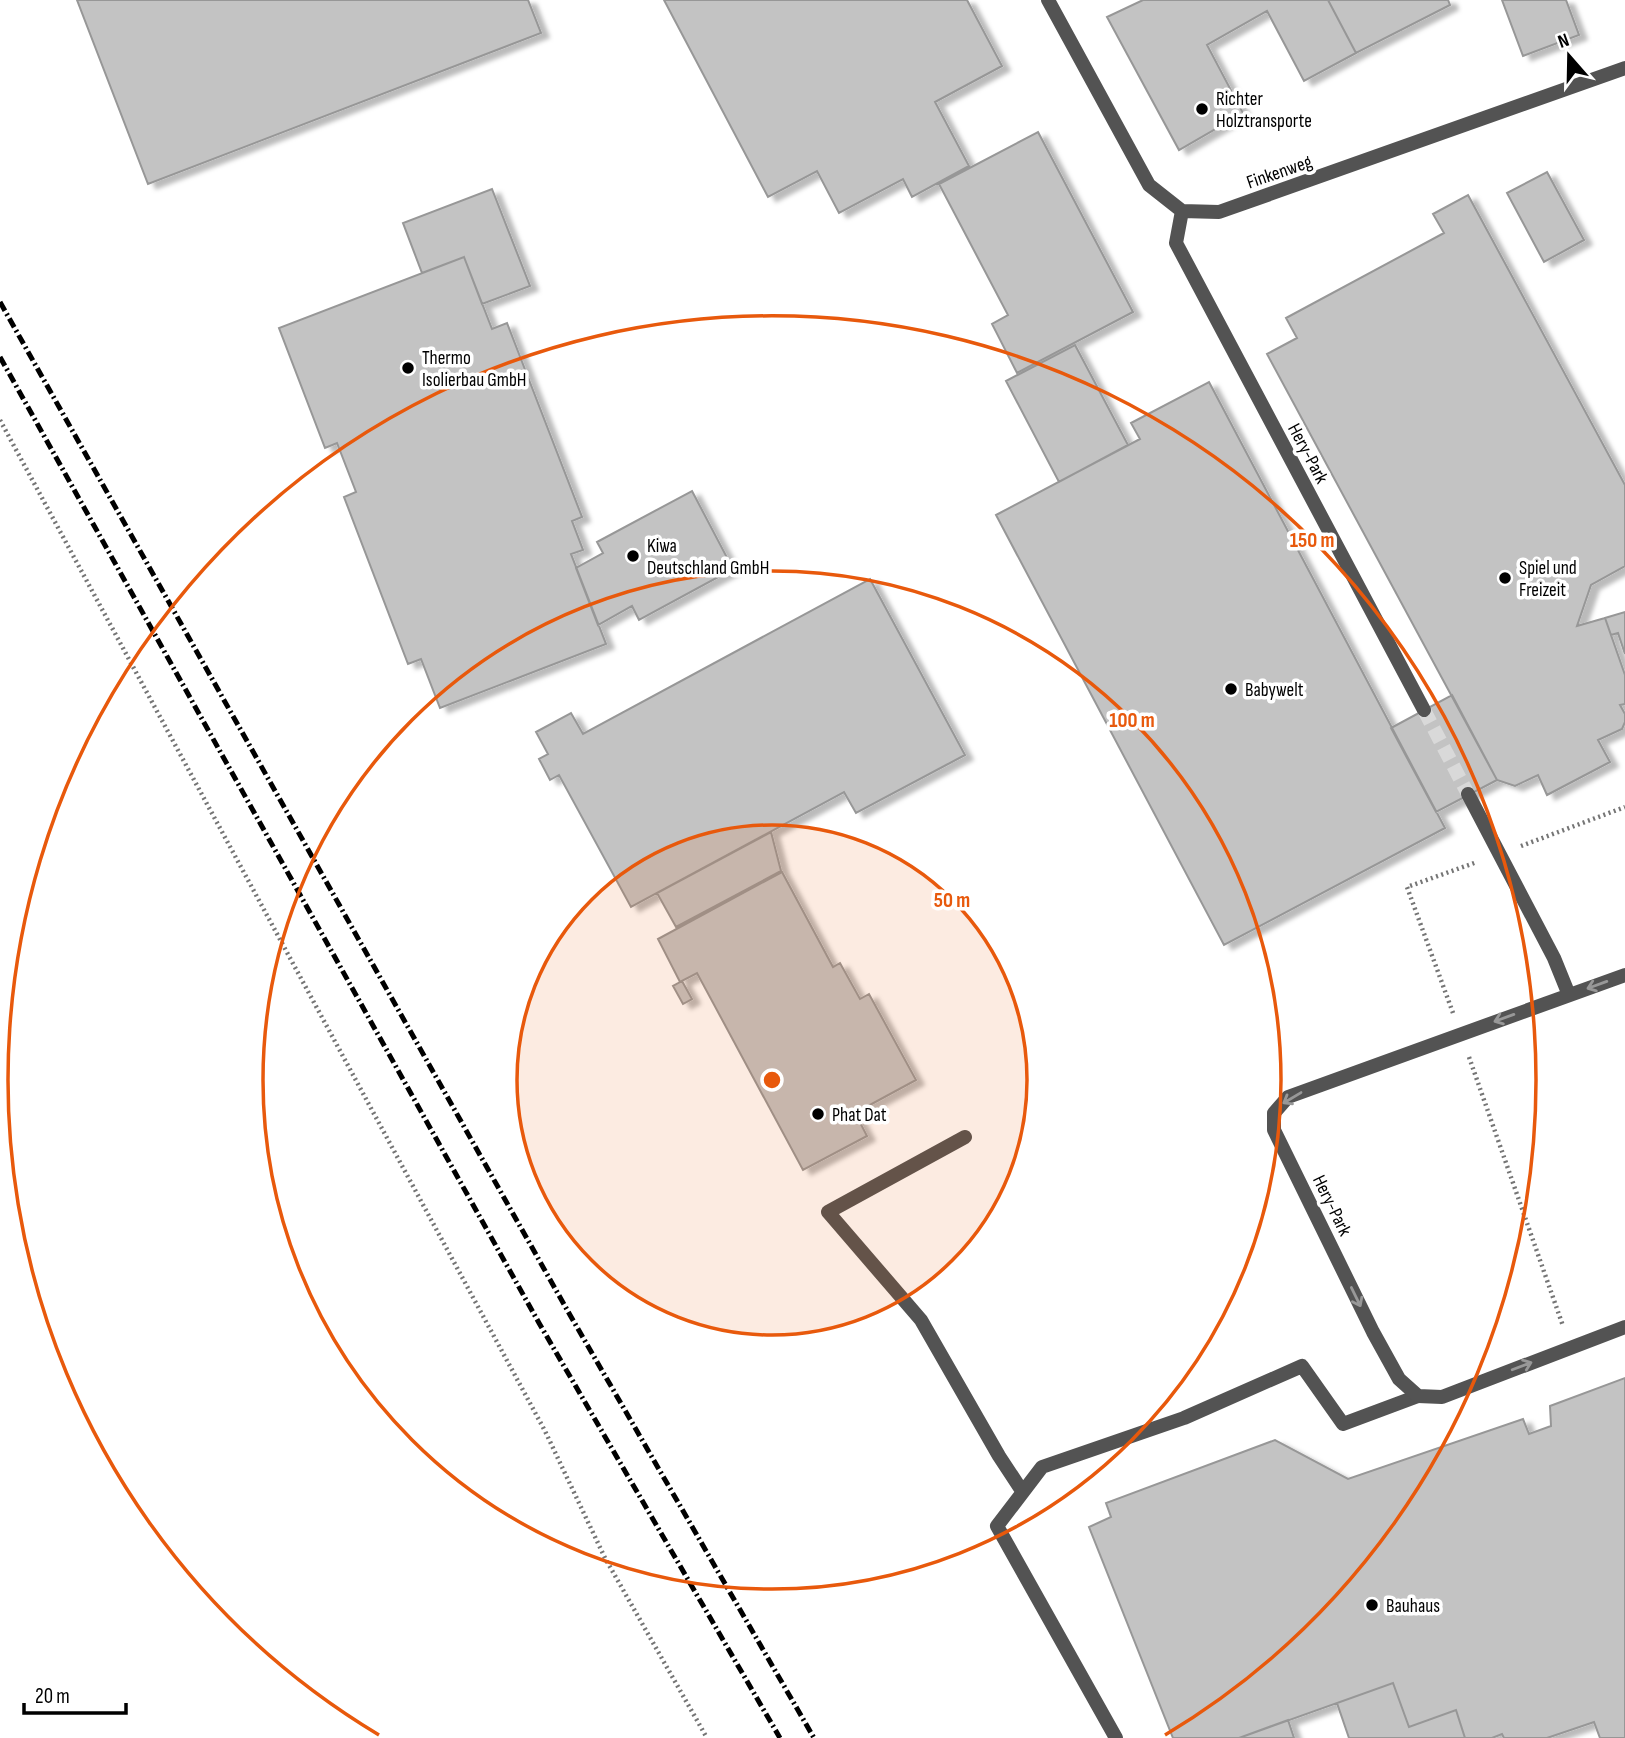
<svg xmlns="http://www.w3.org/2000/svg" width="1625" height="1738" font-family="'Sofia Sans Condensed',sans-serif">
  <style>
    .building { fill: #c3c3c3; stroke: #979797; stroke-width: 2; filter: url(#shadow) }
    .lines { fill: none; stroke-linecap: round; stroke-linejoin: round }
    .minor-tunnel { stroke: #d9d9d9; stroke-width: 14; stroke-dasharray: 14 7; stroke-linecap: butt }
    .path { stroke: #757575; stroke-width: 4.5; stroke-dasharray: 2 3.5; stroke-linecap: butt }
    .service { stroke: #535353; stroke-width: 14 }
    .minor { stroke: #535353; stroke-width: 14 }
    .rail { stroke: #000; stroke-width: 5; stroke-dasharray: 10 3.5 2 3.5; stroke-linecap: butt }
    .oneway { stroke: #989898 }
    .ring { fill: none; stroke: #e8590c; stroke-width: 3.5 }
    .poi-dot { fill: #000; stroke: #fff; stroke-width: 2.5 }
    .labels { text-anchor: middle; stroke-width: 7; stroke-linejoin: round; paint-order: stroke }
    .poi-label { font-size: 19px; fill: #000; stroke: #fff; text-anchor: start }
    .street-label { font-size: 19px; fill: #000; stroke: #fff }
    .centre { fill: #e8590c; stroke: #fff; stroke-width: 3.5 }
    .ring-label { font-size: 21px; text-anchor: middle; font-weight: bold; fill: #e8590c; stroke: #fff; stroke-width: 7; stroke-linejoin: round; paint-order: stroke }
  </style>
  <defs>
    <filter id="shadow"><feDropShadow dx="8" dy="4.5" stdDeviation="2" flood-color="#0004"/></filter>
  </defs>
  <rect width="100%" height="100%" fill="#fff"/>
  <path class="building" d="M 77,0 L 528,0 L 541,33 L 148,184 Z
    M 664,0 L 967,0 L 1002,66 L 935,102 L 969,166 L 912,197 L 903,179 L 839,213 L 817,171 L 768,197 Z
    M 1143,0 L 1328,0 L 1356,53 L 1304,81 L 1267,11 L 1207,45 L 1243,113 L 1179,150 L 1107,17 Z
    M 1328,0 L 1448,0 L 1450,5 L 1356,53 Z
    M 1502,0 L 1566,0 L 1579,35 L 1523,56 Z
    M 1038,132 L 1133,312 L 1017,373 L 992,324 L 1008,315 L 939,184 Z
    M 1547,172 L 1584,240 L 1544,262 L 1507,193 Z
    M 492,189 L 530,286 L 482,304 L 464,257 L 422,273 L 403,223 Z
    M 1468,195 L 1625,485 L 1625,566 L 1591,585 L 1577,626 L 1605,618 L 1625,675 L 1625,704 L 1620,705 L 1625,714 L 1625,722 L 1622,729 L 1598,740 L 1610,762 L 1547,795 L 1538,775 L 1515,786 L 1497,780 L 1267,354 L 1297,338 L 1286,318 L 1444,233 L 1433,214 Z
    M 464,257 L 492,329 L 507,323 L 582,517 L 572,521 L 583,550 L 571,554 L 606,644 L 440,708 L 421,659 L 408,664 L 344,497 L 356,492 L 337,443 L 325,448 L 279,328 Z
    M 1075,345 L 1128,445 L 1059,482 L 1006,381 Z
    M 1209,382 L 1445,828 L 1224,945 L 996,515 L 1140,439 L 1131,423 Z
    M 692,491 L 733,569 L 639,620 L 632,606 L 598,625 L 576,568 L 603,553 L 597,542 Z
    M 870,579 L 965,755 L 856,813 L 844,792 L 631,907 L 559,775 L 550,780 L 539,759 L 548,754 L 536,732 L 571,713 L 583,734 Z
    M 1625,612 L 1625,654 L 1618,633 L 1611,635 L 1605,618 Z
    M 1452,695 L 1497,780 L 1436,812 L 1391,728 Z
    M 771,832 L 781,871 L 676,927 L 657,893 Z
    M 782,872 L 833,967 L 840,963 L 860,999 L 869,994 L 916,1080 L 855,1113 L 867,1136 L 803,1170 L 697,973 L 680,982 L 658,939 Z
    M 682,981 L 692,999 L 683,1004 L 673,986 Z
    M 1625,1378 L 1625,1738 L 1600,1738 L 1594,1722 L 1547,1738 L 1504,1738 L 1502,1734 L 1492,1738 L 1465,1738 L 1456,1710 L 1409,1727 L 1393,1683 L 1239,1738 L 1173,1738 L 1089,1527 L 1111,1517 L 1106,1503 L 1275,1440 L 1348,1479 L 1523,1419 L 1529,1434 L 1551,1426 L 1550,1406 Z
    M 1393,1683 L 1409,1727 L 1456,1710 L 1465,1738 L 1349,1738 L 1337,1703 Z
    M 1288,1720 L 1294,1738 L 1239,1738 Z"/>
  <g class="lines">
    <path class="minor-tunnel" d="M 1424,710 L 1468,794"/>
    <path class="path" d="M 0,420 L 545,1431 L 605,1558 L 707,1738
      M 1521,846 L 1625,807
      M 1453,1013 L 1407,887 L 1477,862
      M 1469,1057 L 1563,1326"/>
    <path class="service" d="M 965,1137 L 828,1212 L 921,1320 L 999,1456 L 1022,1491
      M 1116,1738 L 997,1526 L 1042,1467 L 1184,1418 L 1302,1366 L 1343,1424 L 1418,1396"/>
    <path class="minor" d="M 1048,0 L 1149,185 L 1182,211 L 1219,212 L 1625,68
      M 1182,211 L 1176,243 L 1424,710
      M 1468,794 L 1554,958 L 1569,995
      M 1625,975 L 1288,1097 L 1274,1113 L 1274,1130 L 1373,1332 L 1399,1379 L 1418,1396 L 1442,1397 L 1625,1327"/>
    <path class="rail" d="M 0,302 L 570,1315 L 814,1738
      M 0,357 L 539,1323 L 780,1738"/>
  </g>
  <defs><path id="oneway-shaft" d="M-6 0H5M1.5-3L5.5 0L1.5 3" fill="none" stroke-width="1.6" stroke-linecap="round" stroke-linejoin="round" transform="scale(1.75)"/></defs>
  <g class="oneway">
    <use href="#oneway-shaft" transform="translate(1597 985) rotate(160)"/>
    <use href="#oneway-shaft" transform="translate(1504 1018) rotate(160)"/>
    <use href="#oneway-shaft" transform="translate(1292 1098) rotate(149)"/>
    <use href="#oneway-shaft" transform="translate(1356 1297) rotate(64)"/>
    <use href="#oneway-shaft" transform="translate(1522 1366) rotate(-21)"/>
  </g>
  <circle cx="772" cy="1080" r="255" fill="#e8590c" fill-opacity=".12"/>
  <g class="ring">
    <circle cx="772" cy="1080" r="255"/>
    <circle cx="772" cy="1080" r="509"/>
    <path d="M379 1735A764 764 0 1 1 1165 1735"/>
  </g>
  <g class="poi-dot">
    <circle cx="1202" cy="109" r="7"/>
    <circle cx="408" cy="368" r="7"/>
    <circle cx="633" cy="556" r="7"/>
    <circle cx="1505" cy="578" r="7"/>
    <circle cx="1231" cy="689" r="7"/>
    <circle cx="818" cy="1114" r="7"/>
    <circle cx="1372" cy="1605" r="7"/>
  </g>
  <g class="labels">
    <g class="poi-label">
      <text x="1216" y="105">Richter<tspan x="1216" dy="22">Holztransporte</tspan></text>
      <text x="422" y="364">Thermo<tspan x="422" dy="22">Isolierbau GmbH</tspan></text>
      <text x="647" y="552">Kiwa<tspan x="647" dy="22">Deutschland GmbH</tspan></text>
      <text x="1519" y="574">Spiel und<tspan x="1519" dy="22">Freizeit</tspan></text>
      <text x="1245" y="696">Babywelt</text>
      <text x="832" y="1121">Phat Dat</text>
      <text x="1386" y="1612">Bauhaus</text>
    </g>
    <g class="street-label">
      <text transform="translate(1279 171) rotate(-19)" y="7">Finkenweg</text>
      <text transform="translate(1309 453) rotate(62)" y="7">Hery-Park</text>
      <text transform="translate(1333 1205) rotate(64)" y="7">Hery-Park</text>
    </g>
  </g>
  <circle cx="772" cy="1080" r="10" class="centre"/>
  <g class="ring-label">
    <text x="1312" y="547">150 m</text>
    <text x="1132" y="727">100 m</text>
    <text x="952" y="907">50 m</text>
  </g>
  <g transform="translate(1569 56) rotate(340)" stroke="#ffffff" stroke-width="5" paint-order="stroke">
  <path d="M0-5L12 26L0 18L-12 26Z" fill="#000000"/>
  <text y="-10" font-size="19" font-weight="bold" text-anchor="middle" fill="#000000">N</text>
  </g>
  <path d="M24 1703v10h102v-10" fill="none" stroke="#000000" stroke-width="3.5"/>
  <text x="35" y="1703" font-size="21" fill="#000000" stroke="#ffffff" stroke-width="5" paint-order="stroke">20 m</text>
</svg>
